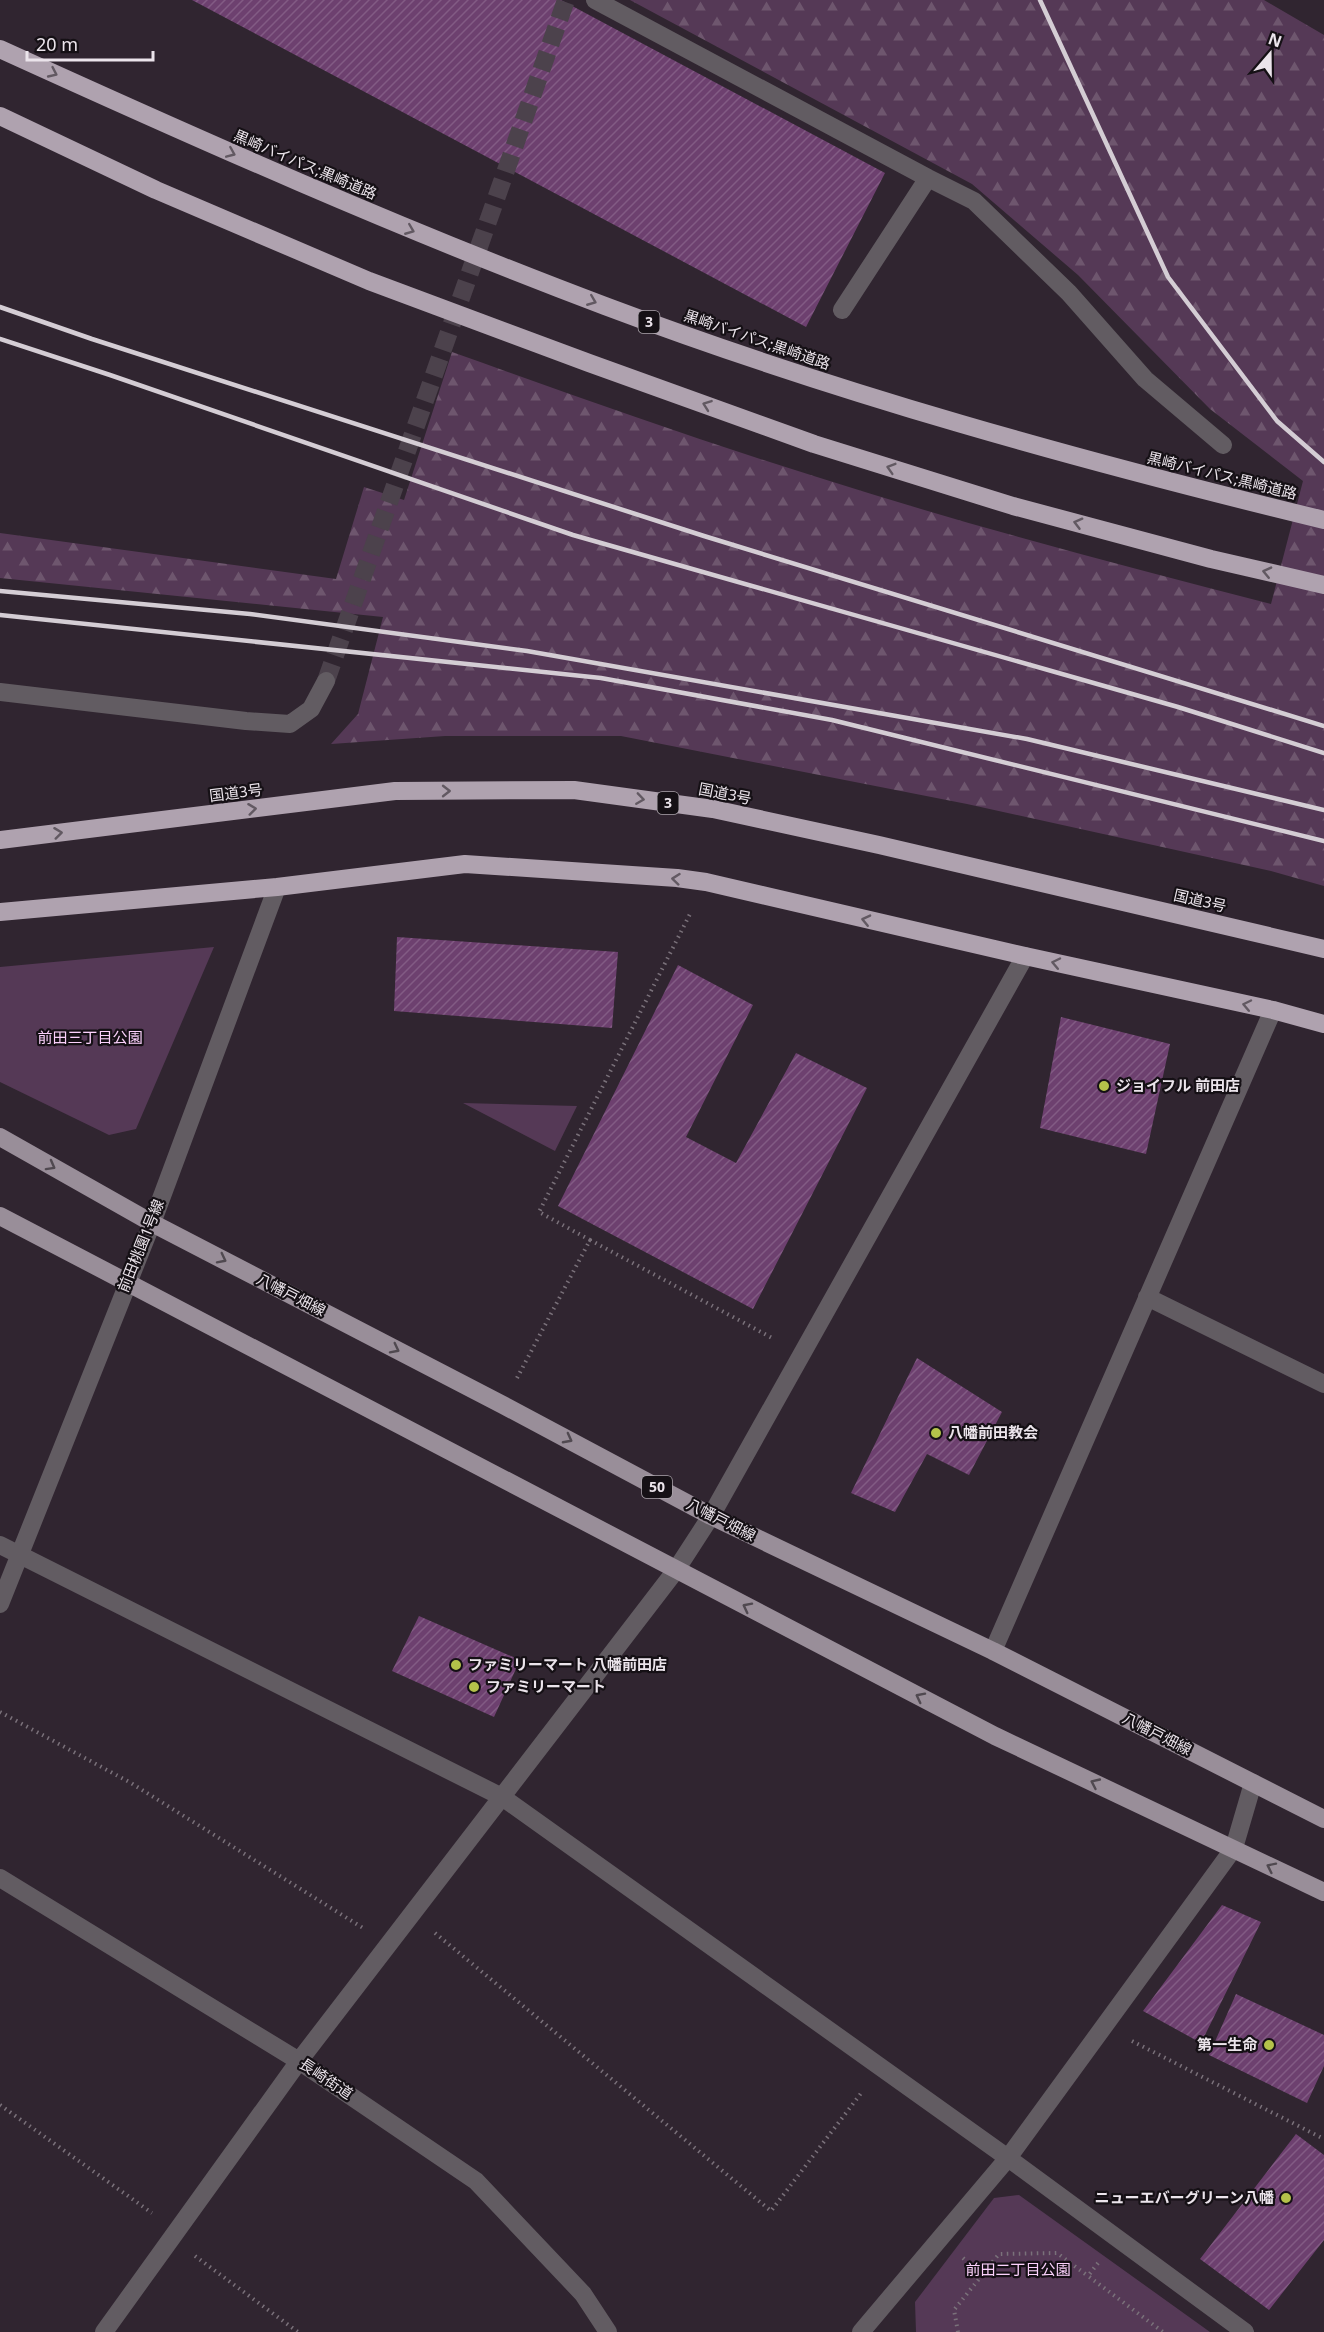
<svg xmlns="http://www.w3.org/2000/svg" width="1324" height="2332" font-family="'Noto Sans','Noto Sans JP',sans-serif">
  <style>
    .forest { fill: url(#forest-firs) }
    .park { fill: #553956 }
    .building { fill: url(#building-hatch) }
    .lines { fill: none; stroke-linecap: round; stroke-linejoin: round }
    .minor-tunnel { stroke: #4c424c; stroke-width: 18; stroke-dasharray: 18 9; stroke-linecap: butt }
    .path { stroke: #7a717a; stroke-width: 4; stroke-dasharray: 1.5 4.5; stroke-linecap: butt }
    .minor { stroke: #625c62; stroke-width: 18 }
    .major { stroke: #998e99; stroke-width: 18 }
    .highway { stroke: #afa2af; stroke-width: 18 }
    .rail { stroke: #d4cdd4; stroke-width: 4.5 }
    .oneway { stroke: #625962 }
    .oneway2 { stroke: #504950 }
    .poi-dot { fill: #b4c24a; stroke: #151015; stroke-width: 2 }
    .labels { text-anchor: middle; stroke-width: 4.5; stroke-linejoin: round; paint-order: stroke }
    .shield { fill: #151015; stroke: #aba4ab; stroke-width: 1.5 }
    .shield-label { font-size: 14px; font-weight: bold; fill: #ebe4eb }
    .street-label { font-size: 15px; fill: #ebe4eb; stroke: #151015 }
    .park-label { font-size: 15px; fill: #fbd1fc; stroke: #151015 }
    .poi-label { font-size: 15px; font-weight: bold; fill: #ebe4eb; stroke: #151015; text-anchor: start }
  </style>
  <defs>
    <pattern id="forest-firs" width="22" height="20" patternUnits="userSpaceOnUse" patternTransform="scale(1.5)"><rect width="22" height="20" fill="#553956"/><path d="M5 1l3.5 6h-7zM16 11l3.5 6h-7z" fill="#6e566e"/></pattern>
    <pattern id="building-hatch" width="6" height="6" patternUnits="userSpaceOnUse" patternTransform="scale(1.5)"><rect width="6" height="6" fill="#6d406f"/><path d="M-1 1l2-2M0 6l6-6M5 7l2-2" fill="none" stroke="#825b84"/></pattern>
  </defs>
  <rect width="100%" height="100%" fill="#302530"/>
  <path class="forest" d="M 630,0 L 1264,0 L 1324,35 L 1324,886 L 1271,871 L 967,804 L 621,736 L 445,736 L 331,744 L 358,714 L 383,617 L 0,578 L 0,533 L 336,579 L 364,487 L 404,500 L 452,352 C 573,395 694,439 817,477 C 967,525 1119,565 1271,604 L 1303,481 L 1210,409 L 1078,275 L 972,184 Z"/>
  <path class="park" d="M 214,947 L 136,1129 L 109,1135 L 0,1082 L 0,967 Z
    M 463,1103 L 577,1106 L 555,1151 Z
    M 1019,2195 L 1210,2332 L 916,2332 L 915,2302 L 994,2198 Z"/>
  <path class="building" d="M 192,0 L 561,0 L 885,173 L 806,327 Z
    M 397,937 L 618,952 L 612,1028 L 394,1011 Z
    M 678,965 L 753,1005 L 686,1137 L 736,1163 L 796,1053 L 867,1088 L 753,1309 L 558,1206 Z
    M 1061,1017 L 1170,1044 L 1146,1154 L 1040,1128 Z
    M 917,1358 L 1002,1412 L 969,1475 L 927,1454 L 895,1512 L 851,1493 Z
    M 419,1616 L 520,1660 L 494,1717 L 392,1671 Z
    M 1222,1905 L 1261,1922 L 1201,2043 L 1143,2011 Z
    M 1236,1994 L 1324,2035 L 1324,2066 L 1307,2103 L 1209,2055 Z
    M 1296,2134 L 1324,2155 L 1324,2240 L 1269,2310 L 1200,2259 Z"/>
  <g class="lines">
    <path class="minor-tunnel" d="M 326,681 L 566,0"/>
    <path class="path" d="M 590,1240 L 774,1339
      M 517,1378 L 590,1240 L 539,1212 L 691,912
      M 0,1712 L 131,1783 L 363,1928
      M 435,1933 L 771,2211 L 862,2092
      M 1132,2041 L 1324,2139
      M 0,2105 L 152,2213
      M 195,2256 L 298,2332
      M 963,2258 L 982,2275
      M 1098,2263 L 1088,2276 L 1163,2332
      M 958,2332 L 954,2310 L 999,2254 L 1057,2253 L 1088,2276"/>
    <path class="minor" d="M 595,0 L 928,178 L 842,310
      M 928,178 L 974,201 L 1069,293 L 1145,379 L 1223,445
      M 0,692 L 246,721 L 290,724 L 311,709 L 326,681
      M 1147,1297 L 1324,1384
      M 0,1545 L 502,1797 L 1008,2158 L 1245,2332
      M 0,1604 L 152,1223 L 277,887
      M 993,1651 L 1273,1010
      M 0,1878 L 299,2061 L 476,2181 L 583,2294 L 608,2332
      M 104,2332 L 299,2061 L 676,1570 L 711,1516 L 1025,956
      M 861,2332 L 1008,2158 L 1234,1848 L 1253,1783"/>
    <path class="major" d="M 0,1137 L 152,1223 L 503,1405 L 711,1516 L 993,1651 L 1324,1819
      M 0,1216 L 995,1736 L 1324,1892"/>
    <path class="highway" d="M 0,49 C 200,140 400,229 605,306 C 839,394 1081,461 1324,520
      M 0,116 L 156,190 L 369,281 L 589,363 L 814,444 L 1013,506 L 1211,559 L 1324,585
      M 0,840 L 395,791 L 574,790 L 713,809 L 879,845 L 1324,949
      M 0,912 L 277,887 L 465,864 L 677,878 L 706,882 L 1025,956 L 1273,1010 L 1324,1024"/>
    <path class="rail" d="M 1040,0 L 1168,277 L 1277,421 L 1324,462
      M 0,307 L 92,339 L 704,536 L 1324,726
      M 0,339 L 110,375 L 573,535 L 1178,707 L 1324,753
      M 0,591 L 250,614 L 527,651 L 1027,739 L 1324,810
      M 0,615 L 601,678 L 832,720 L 1324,841"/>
  </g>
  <defs><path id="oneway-chevron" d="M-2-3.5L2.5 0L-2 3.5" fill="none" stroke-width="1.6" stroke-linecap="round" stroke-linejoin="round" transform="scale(1.5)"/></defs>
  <g class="oneway">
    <use href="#oneway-chevron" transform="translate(53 73) rotate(25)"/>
    <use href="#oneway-chevron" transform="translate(231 153) rotate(23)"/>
    <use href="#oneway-chevron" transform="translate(410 230) rotate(22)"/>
    <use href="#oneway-chevron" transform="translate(592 301) rotate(22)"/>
    <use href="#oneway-chevron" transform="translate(707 405) rotate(-160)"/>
    <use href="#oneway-chevron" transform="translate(891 468) rotate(-163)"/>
    <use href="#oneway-chevron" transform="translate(1078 523) rotate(-165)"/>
    <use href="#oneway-chevron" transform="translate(1267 572) rotate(-167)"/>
    <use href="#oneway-chevron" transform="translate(446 791)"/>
    <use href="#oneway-chevron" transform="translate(640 799) rotate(8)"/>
    <use href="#oneway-chevron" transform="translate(252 809) rotate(-7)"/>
    <use href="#oneway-chevron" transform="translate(58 833) rotate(-7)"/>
    <use href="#oneway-chevron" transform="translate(676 879) rotate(-174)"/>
    <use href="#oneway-chevron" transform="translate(866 920) rotate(-167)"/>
    <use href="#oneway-chevron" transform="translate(1056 963) rotate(-168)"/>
    <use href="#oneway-chevron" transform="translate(1247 1005) rotate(-168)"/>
  </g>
  <g class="oneway2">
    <use href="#oneway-chevron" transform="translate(51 1166) rotate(29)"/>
    <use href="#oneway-chevron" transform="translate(222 1259) rotate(27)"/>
    <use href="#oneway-chevron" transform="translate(395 1349) rotate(27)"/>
    <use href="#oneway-chevron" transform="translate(568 1439) rotate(28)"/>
    <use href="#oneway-chevron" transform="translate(747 1607) rotate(-153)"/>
    <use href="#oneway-chevron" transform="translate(920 1697) rotate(-153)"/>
    <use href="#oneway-chevron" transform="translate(1095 1783) rotate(-155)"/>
    <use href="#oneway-chevron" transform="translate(1271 1867) rotate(-154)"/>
  </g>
  <g class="poi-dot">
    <circle cx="1104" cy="1086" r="6"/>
    <circle cx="936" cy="1433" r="6"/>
    <circle cx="456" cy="1665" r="6"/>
    <circle cx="474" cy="1687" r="6"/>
    <circle cx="1269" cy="2045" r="6"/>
    <circle cx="1286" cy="2198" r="6"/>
  </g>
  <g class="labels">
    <g class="shield">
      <rect x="638.5" y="311" width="21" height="22" rx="4.5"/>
      <rect x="657.5" y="792" width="21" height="22" rx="4.5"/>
      <rect x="642" y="1476" width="30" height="22" rx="4.5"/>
    </g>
    <g class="shield-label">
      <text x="649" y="327">3</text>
      <text x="668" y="808">3</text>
      <text x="657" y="1492">50</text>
    </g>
    <g class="street-label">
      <text transform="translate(305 165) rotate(23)" y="5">黒崎バイパス;黒崎道路</text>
      <text transform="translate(757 340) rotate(19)" y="5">黒崎バイパス;黒崎道路</text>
      <text transform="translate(1222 476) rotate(14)" y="5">黒崎バイパス;黒崎道路</text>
      <text transform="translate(236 793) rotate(-7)" y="5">国道3号</text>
      <text transform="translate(725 794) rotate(11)" y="5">国道3号</text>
      <text transform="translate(1200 901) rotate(13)" y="5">国道3号</text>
      <text transform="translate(141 1246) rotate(-68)" y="5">前田桃園1号線</text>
      <text transform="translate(291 1295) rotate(27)" y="5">八幡戸畑線</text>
      <text transform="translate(721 1520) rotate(27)" y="5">八幡戸畑線</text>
      <text transform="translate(1157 1734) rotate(27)" y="5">八幡戸畑線</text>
      <text transform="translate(326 2079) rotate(34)" y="5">長崎街道</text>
    </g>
    <g class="park-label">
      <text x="90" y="1043">前田三丁目公園</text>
      <text x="1018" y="2275">前田二丁目公園</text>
    </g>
    <g class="poi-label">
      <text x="1116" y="1091">ジョイフル 前田店</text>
      <text x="948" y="1438">八幡前田教会</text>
      <text x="468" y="1670">ファミリーマート 八幡前田店</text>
      <text x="486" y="1692">ファミリーマート</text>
      <text x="1257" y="2050" text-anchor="end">第一生命</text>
      <text x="1274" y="2203" text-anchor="end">ニューエバーグリーン八幡</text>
    </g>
  </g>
  <g transform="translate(1270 54) rotate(20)" stroke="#151015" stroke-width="4.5" paint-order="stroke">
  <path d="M0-4.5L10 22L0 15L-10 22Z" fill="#ebe4eb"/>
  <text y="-9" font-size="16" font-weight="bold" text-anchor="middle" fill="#ebe4eb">N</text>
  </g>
  <path d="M27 51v9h126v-9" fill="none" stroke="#ebe4eb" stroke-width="3"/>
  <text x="36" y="51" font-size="18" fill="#ebe4eb" stroke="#151015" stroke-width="4.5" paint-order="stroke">20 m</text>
</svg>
